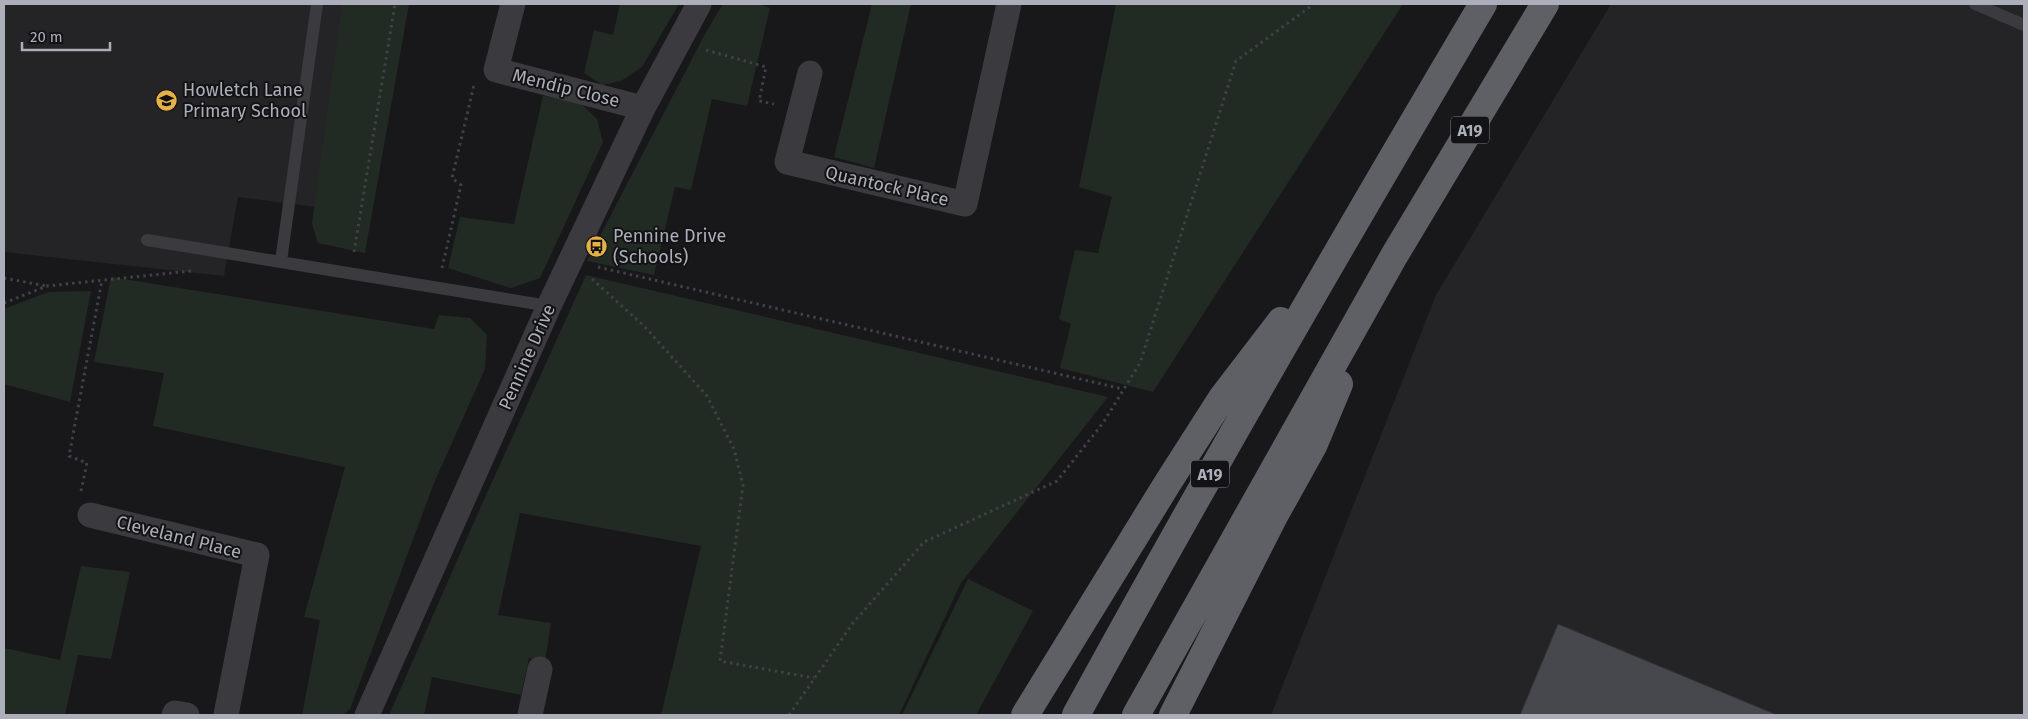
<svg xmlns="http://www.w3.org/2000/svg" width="2028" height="719" font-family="'Fira Sans',sans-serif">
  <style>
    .built { fill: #242427 }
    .green { fill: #222a24 }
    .building { fill: #47484d; stroke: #323236 }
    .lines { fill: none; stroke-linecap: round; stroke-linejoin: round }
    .path { stroke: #404146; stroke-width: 3; stroke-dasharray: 2.5 4; stroke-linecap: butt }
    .service { stroke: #3a3a3f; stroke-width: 12 }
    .minor { stroke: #3a3a3f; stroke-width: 25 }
    .trunk { stroke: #5e6066; stroke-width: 28 }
    .labels { text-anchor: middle; stroke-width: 4; stroke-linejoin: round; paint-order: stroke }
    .shield { fill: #131315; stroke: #7e8088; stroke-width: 1 }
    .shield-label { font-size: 16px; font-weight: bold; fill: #acafb9 }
    .street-label { font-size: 18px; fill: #acafb9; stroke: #131315 }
    .poi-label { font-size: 18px; fill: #acafb9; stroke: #131315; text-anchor: start }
  </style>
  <rect width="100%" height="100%" fill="#18181a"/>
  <path class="built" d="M 4,4 L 343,4 L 316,207 L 238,197 L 224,276 L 4,252 Z
    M 1611,4 L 2024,4 L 2024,715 L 1271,715 L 1436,295 Z"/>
  <path class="green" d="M 342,4 L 409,4 L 365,253 L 318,243 L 312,224 Z
    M 620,4 L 679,4 L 642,67 L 621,81 L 602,85 L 584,73 L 594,30 L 613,35 Z
    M 723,4 L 758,4 L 770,8 L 747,106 L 712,99 L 691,190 L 675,187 L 654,275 L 587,261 L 706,32 Z
    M 872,4 L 911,4 L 874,168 L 834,157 Z
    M 1116,4 L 1403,4 L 1153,392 L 1060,368 L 1071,324 L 1059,319 L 1075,250 L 1098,253 L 1112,197 L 1079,187 Z
    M 543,96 L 579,102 L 597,119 L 603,142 L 540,278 L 511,288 L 448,268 L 460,217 L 514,224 Z
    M 586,275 L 1108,397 L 961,583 L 899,715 L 661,715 L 701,546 L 520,513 L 498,615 L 551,623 L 545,662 L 529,658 L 521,695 L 432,677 L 424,715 L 389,715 L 482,504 Z
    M 111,277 L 434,329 L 439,315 L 470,318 L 487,335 L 485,369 L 434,483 L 350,709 L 342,715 L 302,715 L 320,620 L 304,617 L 345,467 L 153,426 L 164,373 L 94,362 Z
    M 91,291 L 70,402 L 4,384 L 4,309 L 48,292 Z
    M 81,566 L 130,572 L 111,659 L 78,655 L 65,715 L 4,715 L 4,648 L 60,660 Z
    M 968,579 L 1033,611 L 976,715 L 902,715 Z"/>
  <path class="building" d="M 1558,624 L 1777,715 L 1520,715 Z"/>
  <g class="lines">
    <path class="path" d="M 706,50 L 766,67 L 759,101 L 774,104
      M 354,252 L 395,4
      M 598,267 L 1123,389
      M 442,268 L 461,185 L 452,178 L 474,85
      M 4,278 L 46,286
      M 592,279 L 644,326 L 707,396 L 734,449 L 743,485 L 720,661 L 814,678
      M 4,303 L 47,286 L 191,271
      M 81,491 L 87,463 L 69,456 L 102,280
      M 789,715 L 853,623 L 924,542 L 1057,481 L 1103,423 L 1140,363 L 1236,61 L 1314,4"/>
    <path class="service" d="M 1975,4 L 2024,25
      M 147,240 L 549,306
      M 281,261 L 317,4"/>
    <path class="minor" d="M 513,4 L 496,70 L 643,108
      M 810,73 L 787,162 L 965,204 L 1009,4
      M 90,515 L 257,555 L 226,715
      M 174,715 L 175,713 L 187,715
      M 367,715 L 549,306 L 643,108 L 699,4
      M 530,715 L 540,669"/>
    <path class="trunk" d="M 1025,715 L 1167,484 L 1222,398 L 1281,321
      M 1076,715 C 1207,475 1344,239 1483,4
      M 1136,715 L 1394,256 L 1545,4
      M 1173,715 L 1274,516 L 1313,446 L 1339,384"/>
  </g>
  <defs>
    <symbol id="school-disc" viewBox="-11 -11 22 22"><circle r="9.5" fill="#e4b146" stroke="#131315"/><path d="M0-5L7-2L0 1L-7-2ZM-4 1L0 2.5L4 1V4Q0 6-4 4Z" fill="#111"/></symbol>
    <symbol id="bus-disc" viewBox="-11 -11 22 22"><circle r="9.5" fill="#e4b146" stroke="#131315"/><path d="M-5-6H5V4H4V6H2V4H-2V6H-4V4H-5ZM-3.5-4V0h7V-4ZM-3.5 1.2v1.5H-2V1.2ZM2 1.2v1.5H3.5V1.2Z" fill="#111"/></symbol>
  </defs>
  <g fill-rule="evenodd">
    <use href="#school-disc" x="154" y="88" width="25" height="25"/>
    <use href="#bus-disc" x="584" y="234" width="25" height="25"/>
  </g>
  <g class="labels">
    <g class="shield">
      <rect x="1451" y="116.5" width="38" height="27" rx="4"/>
      <rect x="1191" y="460.5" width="38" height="27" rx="4"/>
    </g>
    <g class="shield-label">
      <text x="1470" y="136">A19</text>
      <text x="1210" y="480">A19</text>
    </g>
    <g class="street-label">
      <text transform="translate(566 88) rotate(14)" y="6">Mendip Close</text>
      <text transform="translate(887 186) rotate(13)" y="6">Quantock Place</text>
      <text transform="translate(527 357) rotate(-66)" y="6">Pennine Drive</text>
      <text transform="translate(179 537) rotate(14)" y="6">Cleveland Place</text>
    </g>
    <g class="poi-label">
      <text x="183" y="96">Howletch Lane<tspan x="183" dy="21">Primary School</tspan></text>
      <text x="613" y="242">Pennine Drive<tspan x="613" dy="21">(Schools)</tspan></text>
    </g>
  </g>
  <rect width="2028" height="719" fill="none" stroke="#acafb9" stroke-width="10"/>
  <path d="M22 42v8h88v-8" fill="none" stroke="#acafb9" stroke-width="2.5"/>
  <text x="30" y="42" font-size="15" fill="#acafb9" stroke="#131315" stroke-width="4" paint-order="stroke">20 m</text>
</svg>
